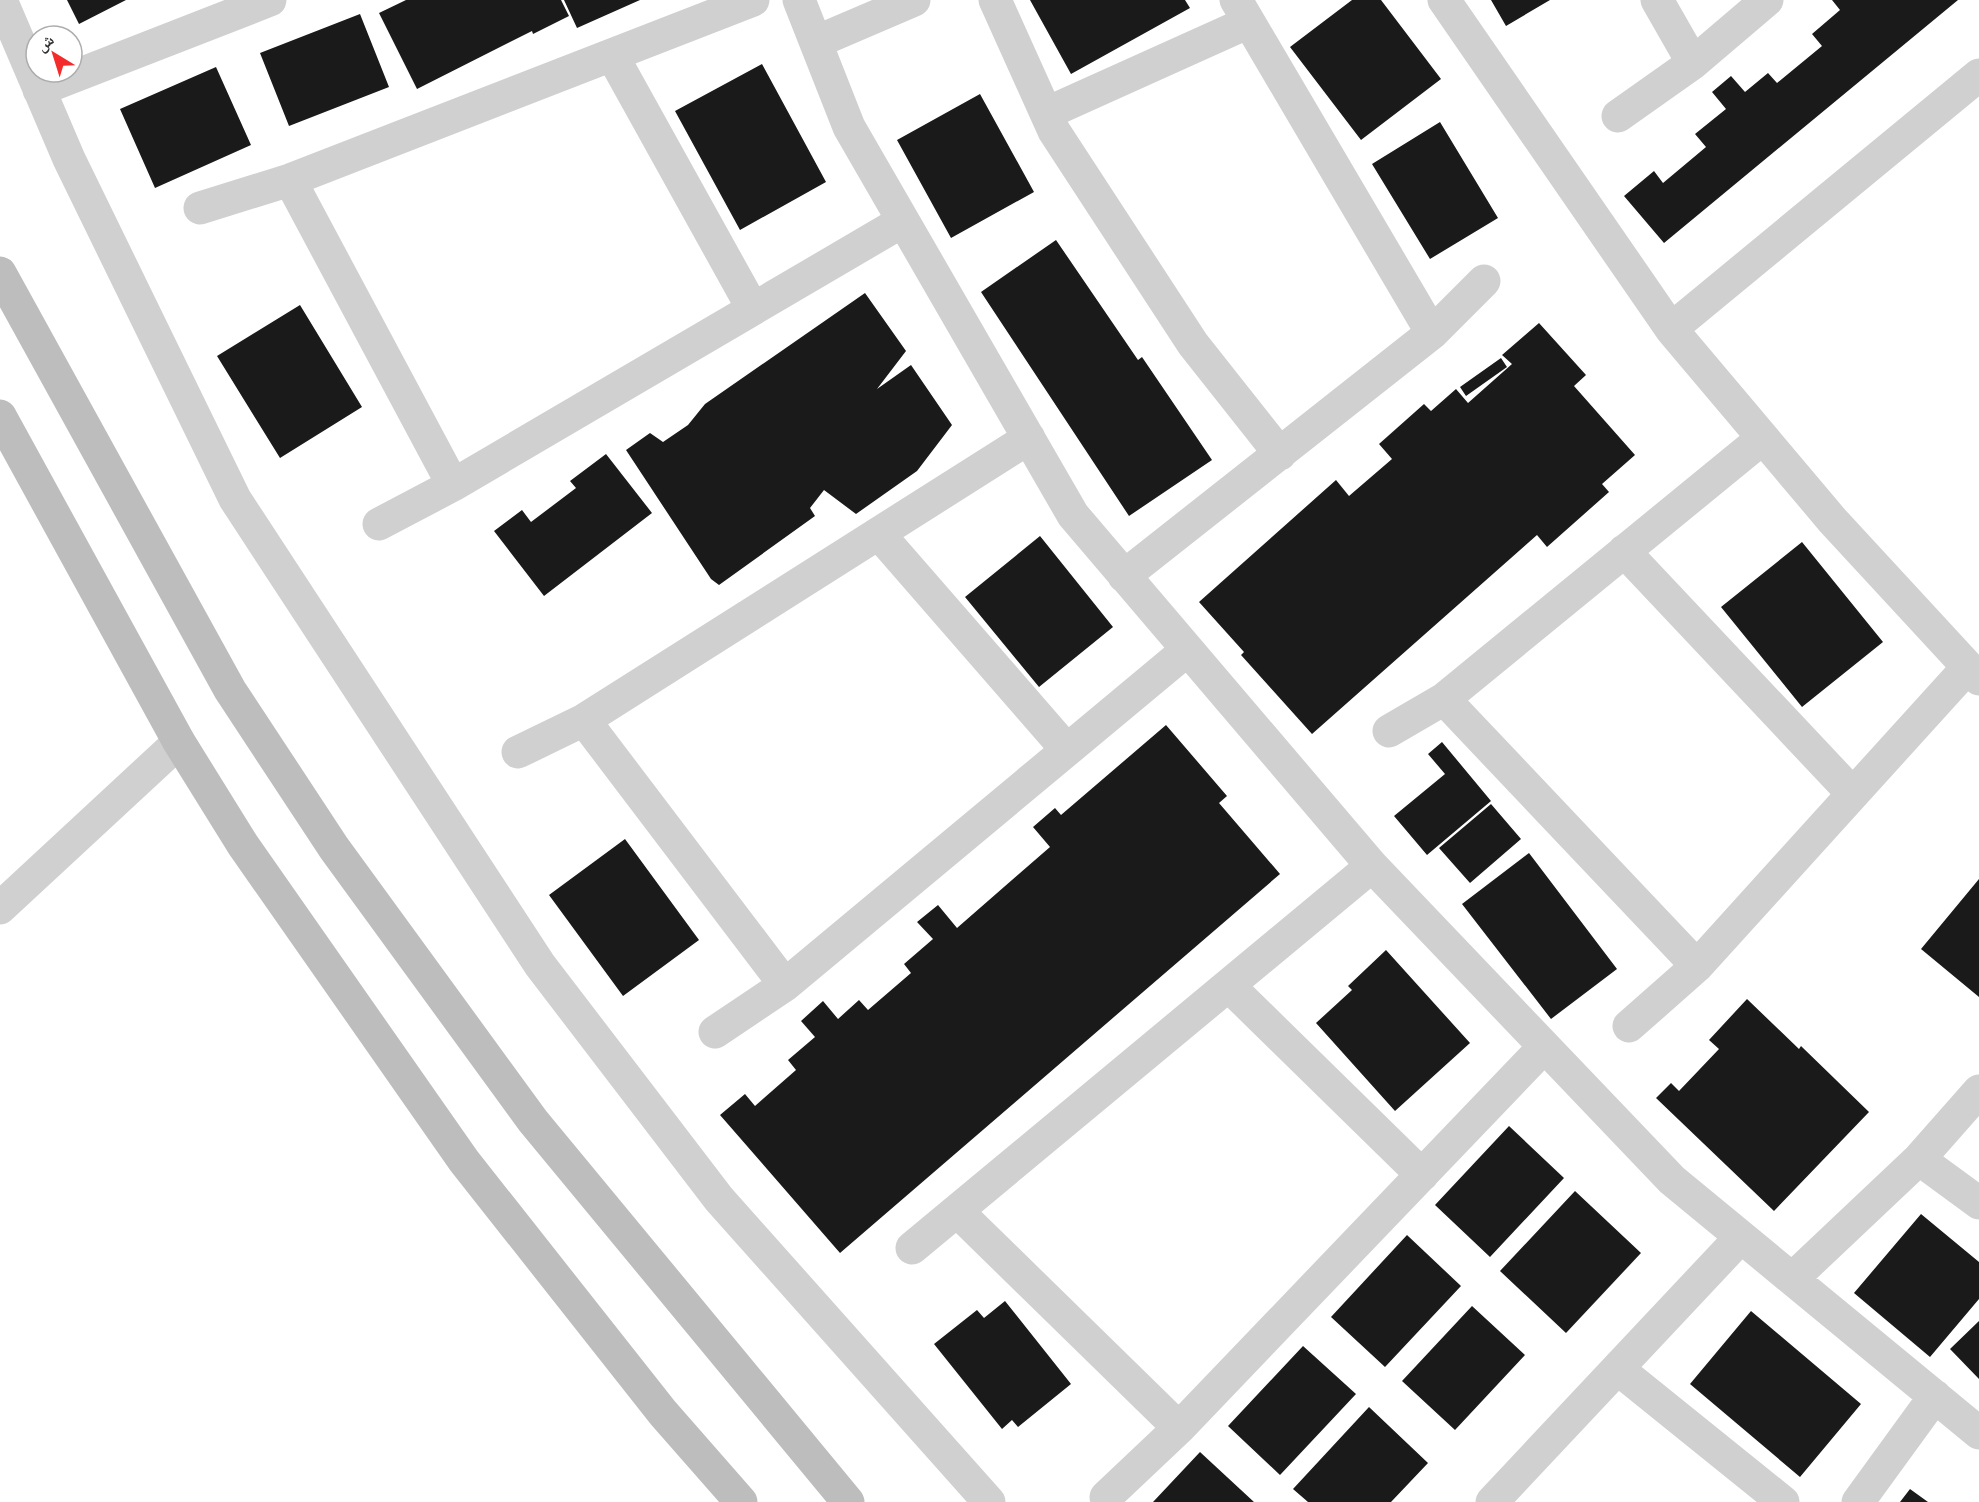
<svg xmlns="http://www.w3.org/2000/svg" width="1979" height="1502" font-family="'Golos Text','Noto Naskh Arabic',sans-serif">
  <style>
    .building { fill: #1a1a1a }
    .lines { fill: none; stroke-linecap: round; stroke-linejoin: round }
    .street { stroke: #d0d0d0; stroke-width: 33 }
    .secondary { stroke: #bdbdbd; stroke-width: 33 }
  </style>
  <rect width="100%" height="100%" fill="#fff"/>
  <path class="building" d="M 67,0 L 126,0 L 79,24 Z
    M 406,0 L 561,0 L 569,16 L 533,34 L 532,31 L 417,89 L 379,13 Z
    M 564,0 L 640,0 L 577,28 Z
    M 1030,0 L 1185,0 L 1190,8 L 1071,74 Z
    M 1352,0 L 1381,0 L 1441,79 L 1361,140 L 1290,47 Z
    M 1491,0 L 1550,0 L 1506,26 Z
    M 1832,0 L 1958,0 L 1664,243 L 1624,196 L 1654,171 L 1663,183 L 1706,147 L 1695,134 L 1726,109 L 1712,92 L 1731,76 L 1745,92 L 1768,73 L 1777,83 L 1822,46 L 1812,34 L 1840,10 Z
    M 360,14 L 389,87 L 289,126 L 260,53 Z
    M 762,64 L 826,182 L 740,230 L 675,111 Z
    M 216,67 L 251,145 L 155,188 L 120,109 Z
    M 980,94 L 1034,192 L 951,238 L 897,140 Z
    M 1440,122 L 1498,218 L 1430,259 L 1372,164 Z
    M 1056,240 L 1138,360 L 1142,357 L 1212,460 L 1129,516 L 981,292 Z
    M 865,293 L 906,351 L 877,389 L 911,365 L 952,425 L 917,471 L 856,514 L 824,490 L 810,508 L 815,516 L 719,585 L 711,579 L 626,450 L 650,433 L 663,442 L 688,425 L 705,404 Z
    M 300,305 L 362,407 L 280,458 L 217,356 Z
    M 1539,323 L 1586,375 L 1574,386 L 1635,455 L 1602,484 L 1609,492 L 1547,547 L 1537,535 L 1312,734 L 1241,655 L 1244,652 L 1199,602 L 1336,480 L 1349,496 L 1392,459 L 1379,444 L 1424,404 L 1431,411 L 1456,389 L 1468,403 L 1512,364 L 1502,355 Z
    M 1501,358 L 1507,367 L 1466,396 L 1460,387 Z
    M 606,454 L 652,513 L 544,596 L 494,531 L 522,510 L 531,522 L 576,488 L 570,481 Z
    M 1040,536 L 1113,627 L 1039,687 L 965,597 Z
    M 1802,542 L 1883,642 L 1802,707 L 1721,607 Z
    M 1166,725 L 1227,796 L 1219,803 L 1280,874 L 840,1253 L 720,1115 L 745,1094 L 755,1106 L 796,1070 L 788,1060 L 815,1037 L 801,1021 L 823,1001 L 838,1019 L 859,1000 L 868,1010 L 911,973 L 904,964 L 933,939 L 917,922 L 938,905 L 957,928 L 1050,847 L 1033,827 L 1055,808 L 1061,815 Z
    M 1442,742 L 1491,801 L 1427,855 L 1394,816 L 1445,774 L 1428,754 Z
    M 1491,804 L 1521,839 L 1470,883 L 1439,848 Z
    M 625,839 L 699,940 L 623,996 L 549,895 Z
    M 1529,853 L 1617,969 L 1551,1019 L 1462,904 Z
    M 1979,879 L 1979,997 L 1921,949 Z
    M 1386,950 L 1470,1043 L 1395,1111 L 1316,1023 L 1352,990 L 1348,986 Z
    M 1747,999 L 1799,1049 L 1801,1046 L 1869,1112 L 1774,1211 L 1656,1098 L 1671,1083 L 1679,1091 L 1719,1049 L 1709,1040 Z
    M 1509,1126 L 1564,1178 L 1490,1257 L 1435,1205 Z
    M 1575,1191 L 1641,1253 L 1566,1333 L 1500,1271 Z
    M 1921,1214 L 1979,1262 L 1979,1299 L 1930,1357 L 1854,1293 Z
    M 1407,1235 L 1461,1286 L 1385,1367 L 1331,1317 Z
    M 1005,1301 L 1071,1384 L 1018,1427 L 1012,1420 L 1002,1429 L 934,1344 L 977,1310 L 984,1318 Z
    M 1472,1306 L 1525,1355 L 1455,1430 L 1402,1381 Z
    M 1751,1311 L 1861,1404 L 1800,1477 L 1690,1384 Z
    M 1979,1321 L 1979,1379 L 1950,1349 Z
    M 1303,1346 L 1356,1394 L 1280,1475 L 1228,1426 Z
    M 1369,1407 L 1428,1463 L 1391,1502 L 1308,1502 L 1293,1489 Z
    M 1200,1452 L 1254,1502 L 1153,1502 Z
    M 1910,1489 L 1928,1502 L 1900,1502 Z"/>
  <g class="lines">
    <path class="street" d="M 1,0 L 69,159 L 235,499 L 540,965 L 719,1199 L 989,1502
      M 799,0 L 849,127 L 1073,515 L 1372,866 L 1672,1180 L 1979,1433
      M 995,0 L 1054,131 L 1193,344 L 1280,454
      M 1236,0 L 1432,333
      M 1444,0 L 1671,329 L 1833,521 L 1979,679
      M 1657,0 L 1693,63
      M 816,42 L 914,0
      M 612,55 L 753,309
      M 39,90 L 270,0
      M 1047,113 L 1249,22
      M 1618,116 L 1693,63 L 1767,0
      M 290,180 L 453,485
      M 200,208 L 290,180 L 753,0
      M 1671,329 L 1979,75
      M 379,524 L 453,485 L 903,221
      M 879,534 L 1067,750
      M 1624,551 L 1853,794
      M 1124,576 L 1432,333 L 1484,281
      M 584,720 L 785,985
      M 1389,731 L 1444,699
      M 518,752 L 584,720 L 1029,438
      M 0,908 L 179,742
      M 1697,966 L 1444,699 L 1763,438
      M 1229,986 L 1422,1175
      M 1629,1026 L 1697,966 L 1968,667
      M 715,1032 L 785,985 L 1186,651
      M 1979,1091 L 1919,1159 L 1979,1203
      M 957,1211 L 1179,1428
      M 912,1248 L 1372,866
      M 1792,1279 L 1919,1159
      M 1618,1369 L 1783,1502
      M 1106,1497 L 1179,1428 L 1544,1047
      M 1492,1502 L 1741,1237
      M 1858,1502 L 1935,1396"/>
    <path class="secondary" d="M 0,273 L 230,690 L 334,848 L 533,1121 L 848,1502
      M 0,416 L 179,742 L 243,845 L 464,1161 L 663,1413 L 741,1502"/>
  </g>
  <g transform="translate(54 54) rotate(322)"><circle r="28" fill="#ffffff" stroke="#adadad" stroke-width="1.5"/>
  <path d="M0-4.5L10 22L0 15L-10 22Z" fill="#f32c2b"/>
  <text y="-9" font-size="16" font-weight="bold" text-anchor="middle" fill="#333333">ش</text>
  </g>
</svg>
